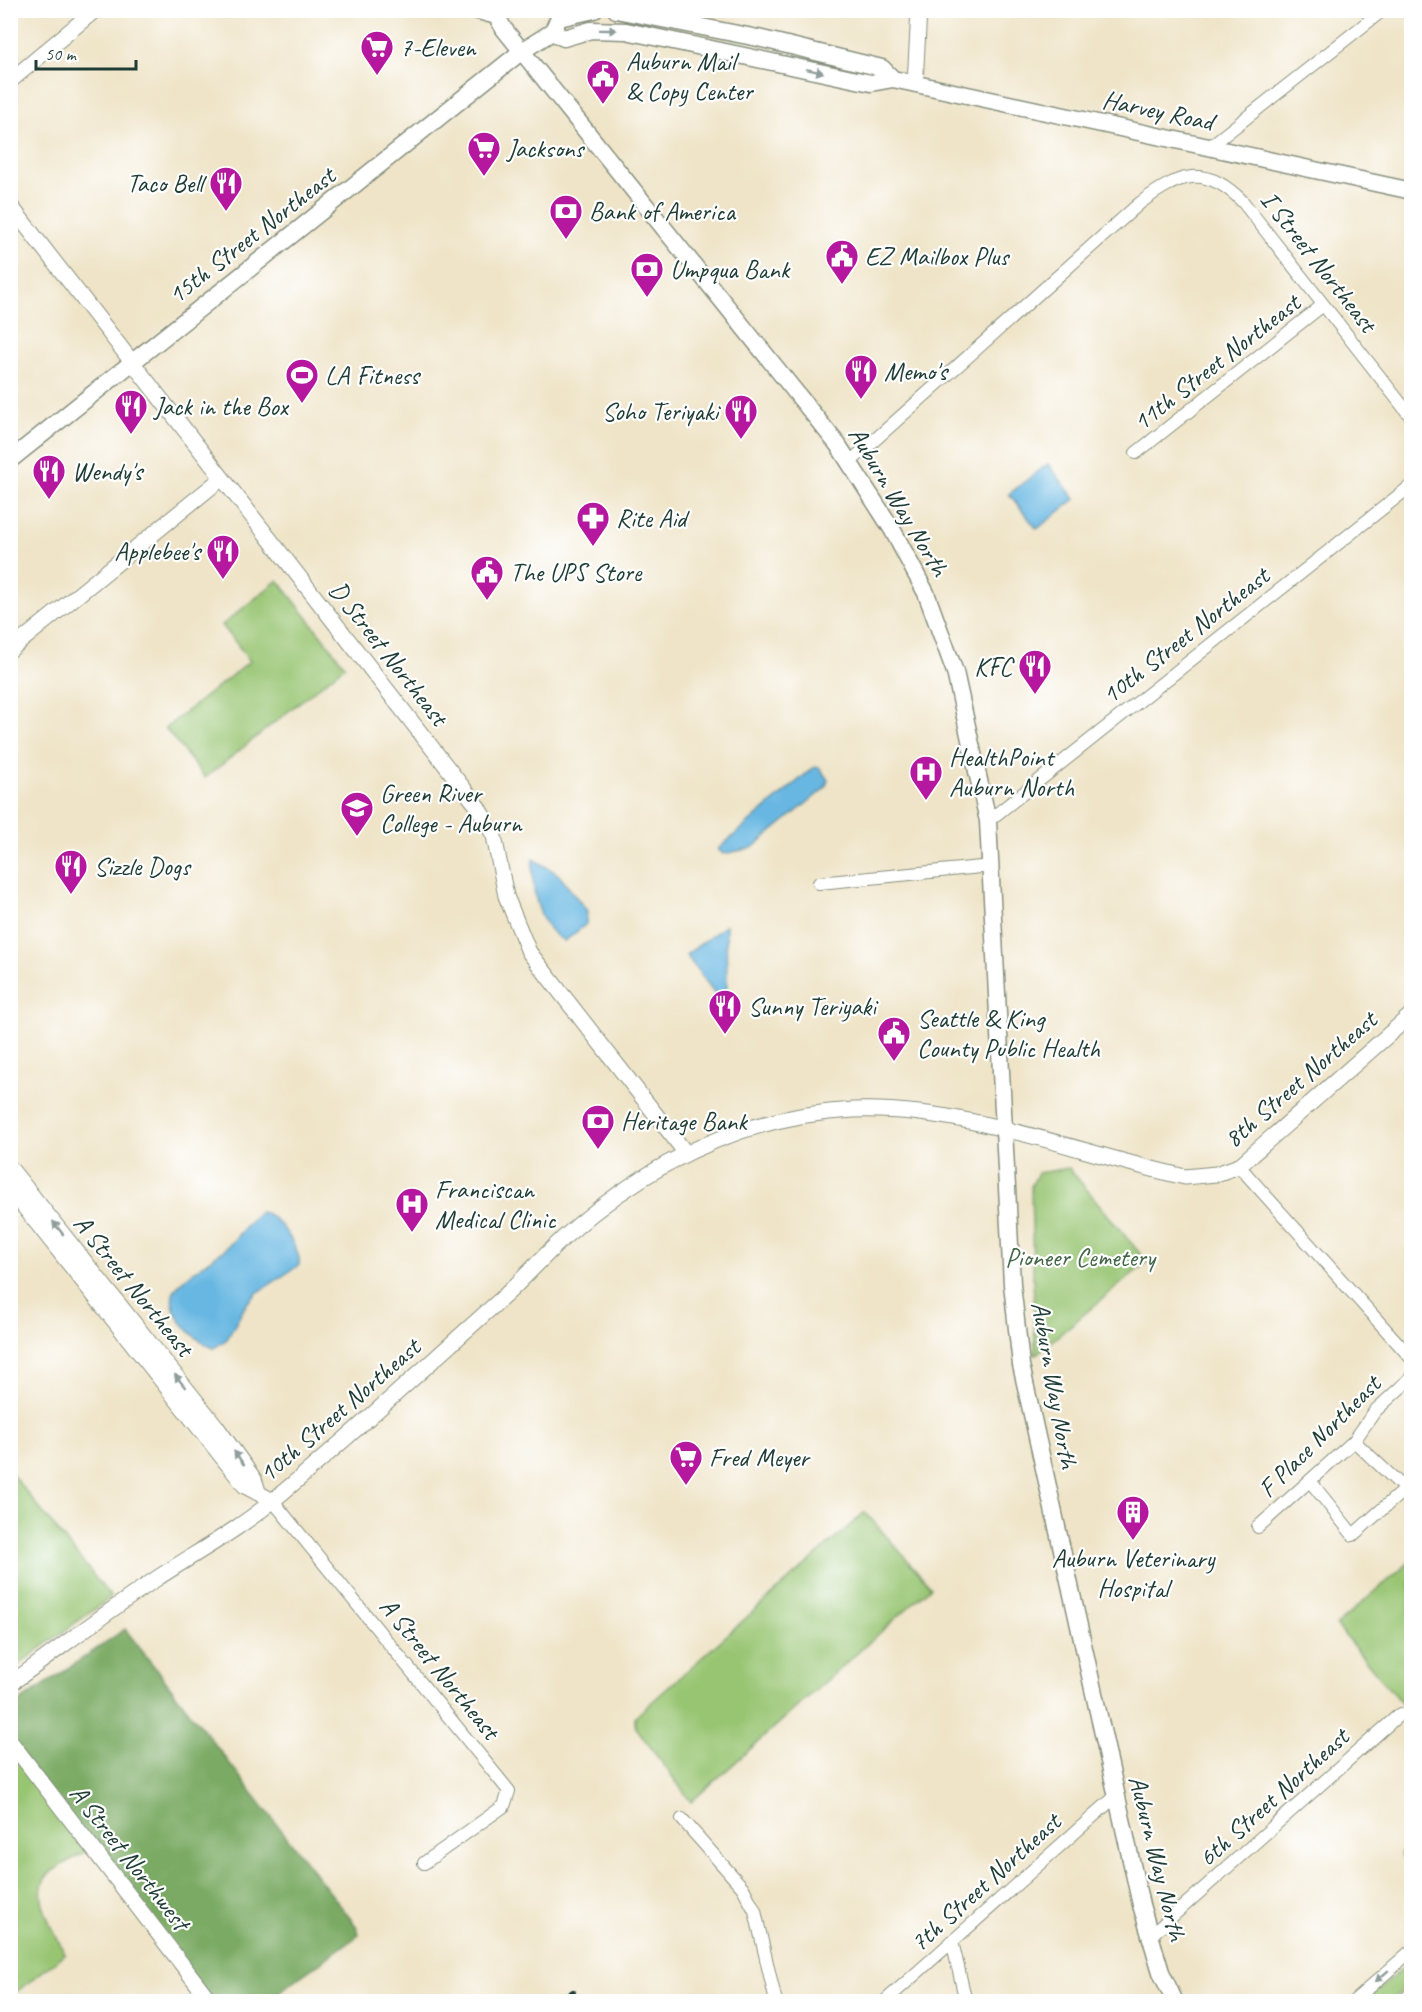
<svg xmlns="http://www.w3.org/2000/svg" width="1422" height="2012" font-family="Caveat,sans-serif">
  <style>
    .green { fill: #98c572; stroke: #5c8153; stroke-width: 1.5 }
    .forest { fill: #7aaa64; stroke: #4c744c; stroke-width: 1.5 }
    .water { fill: #67b7e2; stroke: #437a8b; stroke-width: 1.5 }
    .lines { fill: none; stroke-linecap: round; stroke-linejoin: round }
    .minor-casing { stroke: #87907e; stroke-width: 14 }
    .tertiary-casing { stroke: #87907e; stroke-width: 17 }
    .secondary-casing { stroke: #87907e; stroke-width: 19 }
    .minor { stroke: #fff; stroke-width: 12 }
    .tertiary { stroke: #fff; stroke-width: 15 }
    .secondary { stroke: #fff; stroke-width: 16 }
    .rail-casing { stroke: #1f3d34; stroke-width: 6 }
    .rail { stroke: #fff; stroke-width: 4; stroke-dasharray: 11; stroke-linecap: butt }
    .oneway { fill: #8f9e9a }
    .labels { text-anchor: middle; stroke-width: 4.5; stroke-linejoin: round; paint-order: stroke }
    .poi-label { font-size: 26px; fill: #1f3d34; stroke: #fff; text-anchor: start }
    .street-label { font-size: 26px; fill: #1f3d34; stroke: #fff }
    .park-label { font-size: 26px; fill: #436647; stroke: #fff }
  </style>
  <rect width="100%" height="100%" fill="#fff"/>
  <filter id="ink" filterUnits="userSpaceOnUse"><feTurbulence type="fractalNoise" baseFrequency=".0167" numOctaves="2"/><feDisplacementMap in="SourceGraphic" scale="12" xChannelSelector="R" yChannelSelector="G"/><feConvolveMatrix kernelMatrix="1 2 1 2 8 2 1 2 1" color-interpolation-filters="sRGB"/></filter>
  <filter id="wash" filterUnits="userSpaceOnUse"><feTurbulence type="fractalNoise" baseFrequency=".008" numOctaves="4" result="noise"/><feDisplacementMap in="SourceGraphic" scale="24" xChannelSelector="R" yChannelSelector="G"/><feGaussianBlur stdDeviation="1.35" result="paint"/><feColorMatrix in="noise" values="0 0 0 0 0 0 0 0 0 0 0 0 0 0 0 0 0 1.4 0 .05"/><feComposite in="paint" operator="in"/></filter>
  <g filter="url(#wash)">
    <rect width="100%" height="100%" fill="#efe4c8"/>
    <path class="green" d="M 278,580 L 345,666 L 205,778 L 165,728 L 250,661 L 222,625 Z
      M 1069,1168 L 1147,1262 L 1035,1355 L 1031,1186 L 1038,1173 Z
      M 11,1473 L 111,1597 L 11,1670 L 10,1670 Z
      M 865,1512 L 931,1587 L 691,1802 L 635,1726 L 635,1717 Z
      M 1411,1561 L 1411,1715 L 1336,1625 Z
      M 11,1742 L 93,1848 C 79,1856 59,1864 48,1875 C 29,1894 56,1934 65,1954 L 11,1996 Z
      M 1411,1844 L 1411,1867 L 1400,1854 Z
      M 1411,1961 L 1411,1983 L 1390,2001 L 1365,2001 Z"/>
    <path class="forest" d="M 125,1629 L 357,1927 L 359,1935 L 266,2001 L 211,2001 L 11,1741 L 11,1708 Z"/>
    <path class="water" d="M 1048,464 L 1075,499 L 1037,529 L 1009,494 Z
      M 819,767 L 828,780 L 825,788 L 752,848 L 723,854 L 718,849 L 813,768 Z
      M 533,859 L 558,874 L 587,911 L 586,924 L 565,941 C 537,929 531,886 533,859 Z
      M 726,925 L 727,988 L 717,996 L 686,955 Z
      M 260,1212 C 276,1212 302,1250 299,1265 L 257,1293 L 247,1303 L 227,1339 L 214,1348 C 195,1342 160,1308 177,1287 C 189,1272 210,1261 225,1249 C 238,1238 247,1222 260,1212 Z"/>
  </g>
  <g filter="url(#ink)">
    <g class="lines">
      <defs>
        <path id="minor" d="M 1208,148 L 1383,10
          M 1136,453 L 1323,305
          M 850,462 L 1140,203 C 1179,174 1205,163 1243,202 L 1412,418
          M 988,821 L 1412,485
          M 819,883 L 991,866
          M 1239,1166 L 1412,1359
          M 1310,1481 L 1353,1535 L 1405,1489 L 1354,1441
          M 273,1501 L 509,1791 L 504,1806 L 424,1863
          M 1258,1527 L 1354,1441 L 1375,1411 L 1412,1377
          M 682,1819 L 743,1888 L 755,1911 L 776,2002
          M 1149,1937 L 1400,1714
          M 952,1941 L 966,2002
          M 884,2002 L 1116,1796
          M 1353,2002 L 1412,1950
          M 1402,2002 L 1412,1993"/>
        <path id="tertiary" d="M 10,81 L 95,10
          M 915,84 L 919,10
          M 10,205 L 478,807 L 494,836 L 506,896 L 529,952 L 685,1152
          M 10,650 L 222,478
          M 10,1168 L 216,1426 L 254,1479 L 258,1491
          M 10,1189 L 245,1486 L 273,1501
          M 10,1684 C 59,1649 106,1612 156,1579 C 195,1553 240,1529 276,1498 C 352,1435 425,1367 499,1301 C 523,1280 544,1255 568,1234 C 649,1163 745,1115 854,1110 C 966,1106 1077,1153 1185,1177 L 1216,1174 L 1239,1166 L 1412,1014
          M 10,1741 L 211,2002"/>
        <path id="secondary" d="M 475,10 L 493,15
          M 493,10 L 504,29 L 838,445 L 892,529 L 926,593 L 955,672 L 988,821 L 1012,1284 L 1021,1365 L 1141,1905 L 1161,1972 L 1175,2002
          M 616,10 L 758,38 L 882,68 L 893,79
          M 552,32 L 564,38 L 591,30 L 626,31 L 871,83 L 893,79 L 1412,191
          M 10,460 L 522,51 L 552,32 L 559,18 L 594,10"/>
      </defs>
      <use href="#minor" class="minor-casing"/>
      <use href="#tertiary" class="tertiary-casing"/>
      <use href="#secondary" class="secondary-casing"/>
      <use href="#minor" class="minor"/>
      <use href="#tertiary" class="tertiary"/>
      <use href="#secondary" class="secondary"/>
      <defs>
        <path id="rail" d="M 558,2002 L 573,1992
          M 577,2002 L 579,2001"/>
      </defs>
      <use href="#rail" class="rail-casing"/>
      <use href="#rail" class="rail"/>
    </g>
    <defs><path id="oneway-solid" d="M-6-.8H1V-3.2L6.5 0L1 3.2V.8H-6Z" transform="scale(1.5)"/></defs>
    <g class="oneway">
      <use href="#oneway-solid" transform="translate(608 30) rotate(1)"/>
      <use href="#oneway-solid" transform="translate(815 71) rotate(12)"/>
      <use href="#oneway-solid" transform="translate(58 1228) rotate(-128)"/>
      <use href="#oneway-solid" transform="translate(180 1381) rotate(-129)"/>
      <use href="#oneway-solid" transform="translate(239 1458) rotate(-126)"/>
      <use href="#oneway-solid" transform="translate(1382 1976) rotate(139)"/>
    </g>
  </g>
  <defs>
    <symbol id="supermarket-pin" viewBox="-11 -11 22 30"><path d="M0 17L-7.5 6A9.5 9.5 0 1 1 7.5 6Z" fill="#b5179e" stroke="#fff"/><path d="M-6-5.5h2.5l.6 2H6L4.5 2H-2.5L-4.4-4H-6ZM-1.5 3.2a1.3 1.3 0 1 0 .1 0ZM3 3.2a1.3 1.3 0 1 0 .1 0Z" fill="#fff"/></symbol>
    <symbol id="civic-pin" viewBox="-11 -11 22 30"><path d="M0 17L-7.5 6A9.5 9.5 0 1 1 7.5 6Z" fill="#b5179e" stroke="#fff"/><path d="M-.6-6.5H3V-4.5H.6V-3L4-1V1h2V6H-6V1h2V-1L-.6-3ZM-1.2 2.5V6h2.4V2.5Z" fill="#fff"/></symbol>
    <symbol id="restaurant-pin" viewBox="-11 -11 22 30"><path d="M0 17L-7.5 6A9.5 9.5 0 1 1 7.5 6Z" fill="#b5179e" stroke="#fff"/><path d="M-5-6h1v4h1v-4h1v4h1v-4h1v5L-1.5 .5V6h-2V.5L-5-1ZM5-6V6H3V1.5H1.5Q1.5-4 5-6Z" fill="#fff"/></symbol>
    <symbol id="bank-pin" viewBox="-11 -11 22 30"><path d="M0 17L-7.5 6A9.5 9.5 0 1 1 7.5 6Z" fill="#b5179e" stroke="#fff"/><path d="M-6-4H6V4H-6ZM0-2.3a2.3 2.3 0 1 0 0 4.6a2.3 2.3 0 1 0 0-4.6Z" fill="#fff"/></symbol>
    <symbol id="stadium-pin" viewBox="-11 -11 22 30"><path d="M0 17L-7.5 6A9.5 9.5 0 1 1 7.5 6Z" fill="#b5179e" stroke="#fff"/><path d="M0-5a6.5 5 0 1 0 0 10a6.5 5 0 1 0 0-10ZM-3.5-1.8h7v3.6h-7Z" fill="#fff"/></symbol>
    <symbol id="pharmacy-pin" viewBox="-11 -11 22 30"><path d="M0 17L-7.5 6A9.5 9.5 0 1 1 7.5 6Z" fill="#b5179e" stroke="#fff"/><path d="M-2-6h4v4h4v4h-4v4h-4v-4h-4v-4h4Z" fill="#fff"/></symbol>
    <symbol id="hospital-pin" viewBox="-11 -11 22 30"><path d="M0 17L-7.5 6A9.5 9.5 0 1 1 7.5 6Z" fill="#b5179e" stroke="#fff"/><path d="M-5-5h3v3.5h4V-5h3V5h-3V1.5h-4V5h-3Z" fill="#fff"/></symbol>
    <symbol id="university-pin" viewBox="-11 -11 22 30"><path d="M0 17L-7.5 6A9.5 9.5 0 1 1 7.5 6Z" fill="#b5179e" stroke="#fff"/><path d="M0-5L7-2L0 1L-7-2ZM-4 1L0 2.5L4 1V4Q0 6-4 4Z" fill="#fff"/></symbol>
    <symbol id="building-pin" viewBox="-11 -11 22 30"><path d="M0 17L-7.5 6A9.5 9.5 0 1 1 7.5 6Z" fill="#b5179e" stroke="#fff"/><path d="M-4-6H4V6H1V3H-1V6H-4ZM-2.5-4.3h1.7v1.8h-1.7ZM.8-4.3h1.7v1.8H.8ZM-2.5-1h1.7V.8h-1.7ZM.8-1h1.7V.8H.8Z" fill="#fff"/></symbol>
  </defs>
  <g fill-rule="evenodd">
    <use href="#supermarket-pin" x="358" y="28" width="38" height="52"/>
    <use href="#civic-pin" x="584" y="57" width="38" height="52"/>
    <use href="#supermarket-pin" x="465" y="129" width="38" height="52"/>
    <use href="#restaurant-pin" x="207" y="164" width="38" height="52"/>
    <use href="#bank-pin" x="547" y="192" width="38" height="52"/>
    <use href="#civic-pin" x="823" y="237" width="38" height="52"/>
    <use href="#bank-pin" x="628" y="250" width="38" height="52"/>
    <use href="#restaurant-pin" x="842" y="352" width="38" height="52"/>
    <use href="#stadium-pin" x="283" y="356" width="38" height="52"/>
    <use href="#restaurant-pin" x="112" y="387" width="38" height="52"/>
    <use href="#restaurant-pin" x="722" y="392" width="38" height="52"/>
    <use href="#restaurant-pin" x="30" y="452" width="38" height="52"/>
    <use href="#pharmacy-pin" x="574" y="499" width="38" height="52"/>
    <use href="#restaurant-pin" x="204" y="532" width="38" height="52"/>
    <use href="#civic-pin" x="468" y="553" width="38" height="52"/>
    <use href="#restaurant-pin" x="1016" y="647" width="38" height="52"/>
    <use href="#hospital-pin" x="907" y="753" width="38" height="52"/>
    <use href="#university-pin" x="338" y="789" width="38" height="52"/>
    <use href="#restaurant-pin" x="52" y="847" width="38" height="52"/>
    <use href="#restaurant-pin" x="706" y="987" width="38" height="52"/>
    <use href="#civic-pin" x="875" y="1014" width="38" height="52"/>
    <use href="#bank-pin" x="579" y="1102" width="38" height="52"/>
    <use href="#hospital-pin" x="393" y="1185" width="38" height="52"/>
    <use href="#supermarket-pin" x="667" y="1438" width="38" height="52"/>
    <use href="#building-pin" x="1114" y="1493" width="38" height="52"/>
  </g>
  <g class="labels">
    <g class="poi-label">
      <text x="400" y="56">7-Eleven</text>
      <text x="626" y="70">Auburn Mail<tspan x="626" dy="30">&amp; Copy Center</tspan></text>
      <text x="507" y="157">Jacksons</text>
      <text x="203" y="192" text-anchor="end">Taco Bell</text>
      <text x="589" y="220">Bank of America</text>
      <text x="865" y="265">EZ Mailbox Plus</text>
      <text x="670" y="278">Umpqua Bank</text>
      <text x="884" y="380">Memo's</text>
      <text x="325" y="384">LA Fitness</text>
      <text x="154" y="415">Jack in the Box</text>
      <text x="718" y="420" text-anchor="end">Soho Teriyaki</text>
      <text x="72" y="480">Wendy's</text>
      <text x="616" y="527">Rite Aid</text>
      <text x="200" y="560" text-anchor="end">Applebee's</text>
      <text x="510" y="581">The UPS Store</text>
      <text x="1012" y="675" text-anchor="end">KFC</text>
      <text x="949" y="766">HealthPoint<tspan x="949" dy="30">Auburn North</tspan></text>
      <text x="380" y="802">Green River<tspan x="380" dy="30">College - Auburn</tspan></text>
      <text x="94" y="875">Sizzle Dogs</text>
      <text x="748" y="1015">Sunny Teriyaki</text>
      <text x="917" y="1027">Seattle &amp; King<tspan x="917" dy="30">County Public Health</tspan></text>
      <text x="621" y="1130">Heritage Bank</text>
      <text x="435" y="1198">Franciscan<tspan x="435" dy="30">Medical Clinic</tspan></text>
      <text x="709" y="1466">Fred Meyer</text>
      <text x="1133" y="1567" text-anchor="middle">Auburn Veterinary<tspan x="1133" dy="30">Hospital</tspan></text>
    </g>
    <g class="street-label">
      <text transform="translate(1158 110) rotate(12)" y="9">Harvey Road</text>
      <text transform="translate(251 235) rotate(-38)" y="9">15th Street Northeast</text>
      <text transform="translate(1319 261) rotate(52)" y="9">I Street Northeast</text>
      <text transform="translate(1216 362) rotate(-38)" y="9">11th Street Northeast</text>
      <text transform="translate(899 501) rotate(59)" y="9">Auburn Way North</text>
      <text transform="translate(1185 635) rotate(-38)" y="9">10th Street Northeast</text>
      <text transform="translate(389 653) rotate(52)" y="9">D Street Northeast</text>
      <text transform="translate(1300 1079) rotate(-41)" y="9">8th Street Northeast</text>
      <text transform="translate(134 1285) rotate(51)" y="9">A Street Northeast</text>
      <text transform="translate(1055 1385) rotate(80)" y="9">Auburn Way North</text>
      <text transform="translate(339 1410) rotate(-41)" y="9">10th Street Northeast</text>
      <text transform="translate(1319 1436) rotate(-45)" y="9">F Place Northeast</text>
      <text transform="translate(440 1668) rotate(51)" y="9">A Street Northeast</text>
      <text transform="translate(1273 1797) rotate(-42)" y="9">6th Street Northeast</text>
      <text transform="translate(130 1857) rotate(52)" y="9">A Street Northwest</text>
      <text transform="translate(1158 1858) rotate(76)" y="9">Auburn Way North</text>
      <text transform="translate(985 1882) rotate(-42)" y="9">7th Street Northeast</text>
    </g>
    <g class="park-label">
      <text x="1080" y="1266">Pioneer Cemetery</text>
    </g>
  </g>
  <rect width="1422" height="2012" fill="none" stroke="#fff" stroke-width="36"/>
  <path d="M36 60v9h100v-9" fill="none" stroke="#1f3d34" stroke-width="3"/>
  <text x="45" y="60" font-size="18" fill="#1f3d34" stroke="#ffffff" stroke-width="4.5" paint-order="stroke">50 m</text>
</svg>
